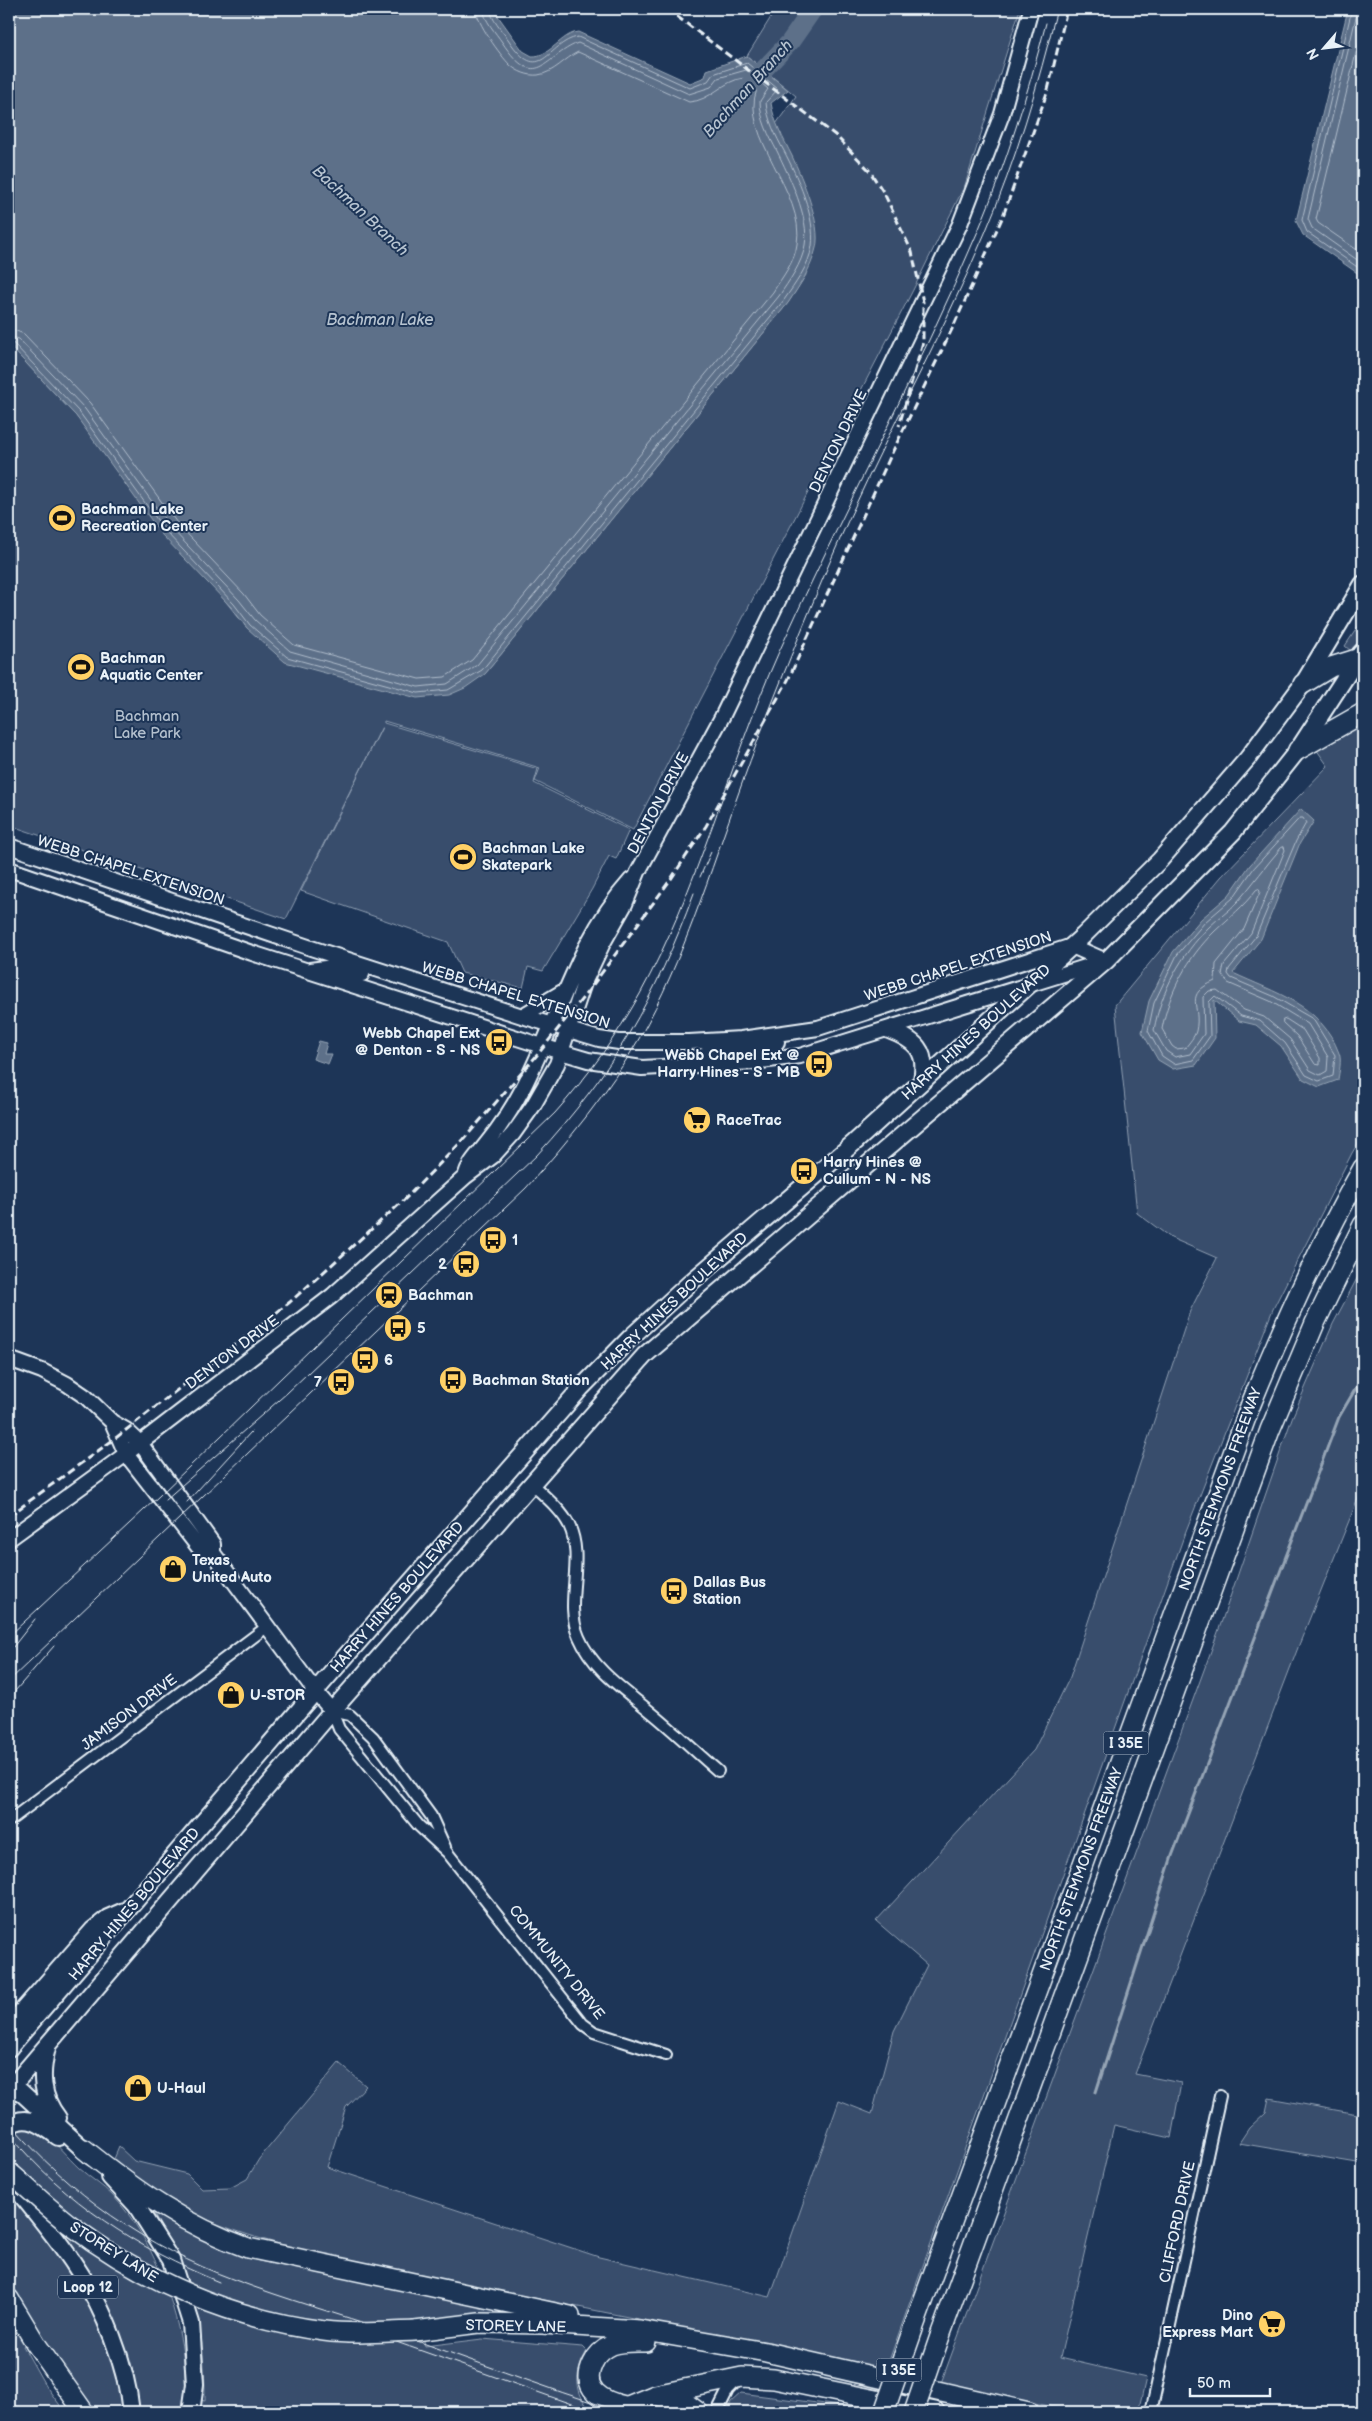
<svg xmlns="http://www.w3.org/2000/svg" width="1372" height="2421" font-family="'Balsamiq Sans',sans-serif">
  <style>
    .green { fill: #374d6c; stroke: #909fb2 }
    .water { fill: #5d7089; stroke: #95a4b5 }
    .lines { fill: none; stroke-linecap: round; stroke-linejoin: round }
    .shore { stroke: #b0bdcc; stroke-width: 1 }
    .stream { stroke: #95a4b5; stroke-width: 3 }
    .river { stroke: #5d7089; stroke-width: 19 }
    .street-casing { stroke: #e8f1f8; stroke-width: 14 }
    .secondary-casing { stroke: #e8f1f8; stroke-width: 18 }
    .primary-casing { stroke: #e8f1f8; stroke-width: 20 }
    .highway-casing { stroke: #e8f1f8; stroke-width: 22 }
    .street { stroke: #1d3557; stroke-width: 10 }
    .secondary { stroke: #1d3557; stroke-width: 14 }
    .primary { stroke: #1d3557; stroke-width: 16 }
    .highway { stroke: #1d3557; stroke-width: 19 }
    .tram { stroke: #e8f1f8; stroke-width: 1 }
    .rail { stroke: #e8f1f8; stroke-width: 3; stroke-dasharray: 8 4; stroke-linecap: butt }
    .highway-bridge-casing { stroke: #e8f1f8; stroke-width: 22; stroke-linecap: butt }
    .highway-bridge { stroke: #1d3557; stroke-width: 19 }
    .labels { text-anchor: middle; stroke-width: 4; stroke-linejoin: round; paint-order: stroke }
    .shield { fill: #1d3557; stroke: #abb9c8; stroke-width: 1 }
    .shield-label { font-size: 14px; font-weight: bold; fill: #e8f1f8 }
    .street-label { font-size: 15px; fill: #e8f1f8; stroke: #1d3557 }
    .poi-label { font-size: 15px; font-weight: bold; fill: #e8f1f8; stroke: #1d3557; text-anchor: start }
    .park-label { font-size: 15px; fill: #b3c0ce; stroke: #1d3557 }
    .water-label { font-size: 16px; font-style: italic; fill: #b7c4d1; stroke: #1d3557 }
  </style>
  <rect width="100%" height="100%" fill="#1d3557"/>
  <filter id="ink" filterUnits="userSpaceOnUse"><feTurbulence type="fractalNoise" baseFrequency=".02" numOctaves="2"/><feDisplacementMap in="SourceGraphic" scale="10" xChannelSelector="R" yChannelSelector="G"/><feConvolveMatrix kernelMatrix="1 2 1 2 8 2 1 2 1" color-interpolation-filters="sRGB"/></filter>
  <g filter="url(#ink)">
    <path class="green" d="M 776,9 L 1020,9 L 965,185 L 913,290 L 633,830 L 535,781 L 540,768 L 384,721 L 384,723 L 538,769 L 534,783 L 629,830 L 616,859 L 609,856 L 592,889 L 543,971 L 528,967 L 523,988 L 462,973 L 448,942 L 301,891 L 382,727 L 286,919 L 9,825 L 9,345 L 76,416 L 247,628 L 485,674 L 788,303 L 806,275 L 781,134 L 776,124 L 796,96 L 747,56 Z
      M 1363,619 L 1363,635 L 1351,651 L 1345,646 Z
      M 1363,721 L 1363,1135 L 1352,1153 L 1273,1309 L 1184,1536 L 886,2369 L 340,2259 C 256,2239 178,2221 114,2159 L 119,2147 L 134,2161 L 187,2174 L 202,2189 L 230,2188 L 247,2179 L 259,2159 L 339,2063 L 366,2086 L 346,2107 L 327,2167 L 599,2257 L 770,2297 L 839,2101 L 872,2114 L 894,2031 L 927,1965 L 876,1921 L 1034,1750 L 1070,1677 L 1190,1311 L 1217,1258 L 1171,1238 L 1137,1213 L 1115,1005 L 1221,877 L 1328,766 L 1316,749 Z
      M 1363,1267 L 1363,1486 L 1299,1645 L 1135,2074 L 1181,2083 L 1171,2138 L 1114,2125 L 1060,2358 L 1146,2378 L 1138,2412 L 1077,2412 L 941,2383 L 1218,1632 L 1292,1418 L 1333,1324 Z
      M 1269,2098 L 1363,2115 L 1363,2164 L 1239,2143 L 1249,2128 L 1266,2112 Z
      M 26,2128 C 31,2129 36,2130 41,2132 C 52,2138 69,2159 79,2168 C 90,2178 102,2185 112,2195 C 157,2240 189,2334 185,2397 L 205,2401 C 205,2360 201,2316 186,2277 C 176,2252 161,2229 150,2205 C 183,2232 219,2248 259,2261 L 514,2313 L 513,2316 L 421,2324 L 425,2346 L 482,2339 L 583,2347 L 587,2351 C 574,2373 574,2393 592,2412 L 93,2412 L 55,2359 L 41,2334 L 23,2346 L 45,2385 L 65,2412 L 9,2412 L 9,2135 Z
      M 741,2393 L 870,2410 L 870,2412 L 727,2412 L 731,2402 Z"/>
    <path class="water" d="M 9,9 L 493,9 L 523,51 L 532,56 C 550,57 561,34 578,32 L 690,83 L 705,77 L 707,70 L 747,56 L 788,90 L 771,103 C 774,122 783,138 792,156 C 802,178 822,224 816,248 C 811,269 800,285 788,303 L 485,674 L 465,688 L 449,695 L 417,698 L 285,662 L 247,628 L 231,607 L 162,535 L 76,416 L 9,345 Z
      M 1348,9 L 1363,9 L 1363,277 L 1303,235 L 1296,221 Z
      M 1301,809 L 1314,821 L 1300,843 L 1261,939 L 1233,973 C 1275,993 1321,1004 1339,1053 C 1342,1060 1339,1072 1338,1080 L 1319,1087 L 1303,1079 L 1281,1046 L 1256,1025 L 1239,1021 L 1214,1000 L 1215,1038 L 1196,1065 L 1173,1069 L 1158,1060 L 1142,1032 L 1149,1001 L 1173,952 L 1201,919 L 1229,895 L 1250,865 Z
      M 319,1041 L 327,1043 L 324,1054 L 332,1054 L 328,1064 L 313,1059 Z"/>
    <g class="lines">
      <path class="shore" d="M 1352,9 L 1302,220 L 1307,232 L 1363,271
        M 1358,9 L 1308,219 L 1312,228 L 1363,264
        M 1363,24 L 1316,219 L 1318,223 L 1363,254
        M 9,328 L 24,334 L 90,403 L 177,523 L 244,594 L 260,615 L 294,645 L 419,679 L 445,677 L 472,660 L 773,292 C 782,277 795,262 797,244 C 806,192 739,136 757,89 L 744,78 C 723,80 711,101 689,102 L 578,52 C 565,58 554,73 538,75 C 528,76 518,72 510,65 C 500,55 476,22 476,9
        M 9,336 L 19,339 L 85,409 L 171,528 L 239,600 L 255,620 L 290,651 L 418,687 L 447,684 L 477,665 L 779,296 C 789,281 802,264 805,245 C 810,218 789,176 777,151 C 769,136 760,119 760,101 L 768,89 L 746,70 L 718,78 L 711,87 L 689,94 L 578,43 C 544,56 537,94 502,42 C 496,33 484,20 483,9
        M 9,342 L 14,344 L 80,413 L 166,532 L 234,604 L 250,625 L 287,657 L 418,693 L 448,690 L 482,670 L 784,300 C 795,284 809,266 812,246 C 816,217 797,176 784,151 C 776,136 767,119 766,102 L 778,89 L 747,63 L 713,74 L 708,81 L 690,88 L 578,37 C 547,42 541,89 508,39 C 502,31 491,19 490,9
        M 1300,818 L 1303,818 L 1306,823 L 1296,841 L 1256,936 L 1229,969 L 1228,974 L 1231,978 L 1273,996 L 1313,1019 L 1335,1055 L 1333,1076 L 1319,1081 L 1306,1075 L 1285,1043 L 1260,1021 L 1241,1016 L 1215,996 L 1209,1002 L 1210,1036 L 1193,1060 L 1174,1064 L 1162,1056 L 1148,1031 L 1154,1003 L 1177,955 L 1205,922 L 1233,898 L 1254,868 Z
        M 1284,847 L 1285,850 L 1251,933 L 1224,965 L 1222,974 L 1228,983 L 1270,1001 L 1308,1024 L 1328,1057 L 1327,1071 L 1320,1075 L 1310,1070 L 1290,1039 L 1264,1017 L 1244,1010 L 1217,990 L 1209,991 L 1203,997 L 1204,1034 L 1190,1054 L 1175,1057 L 1166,1051 L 1154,1030 C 1161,991 1181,955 1209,927 C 1218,918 1230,911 1238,901 C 1253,884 1266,865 1281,848 Z
        M 1259,889 L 1260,892 L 1244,929 L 1216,964 L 1215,981 C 1182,995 1202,1005 1196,1031 C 1195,1036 1189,1043 1185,1048 L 1176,1049 L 1172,1046 L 1162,1029 C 1169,992 1188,957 1215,931 C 1230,917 1244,906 1256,890 Z
        M 1283,1020 L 1286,1019 L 1303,1030 L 1320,1058 L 1320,1065 L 1315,1064 L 1297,1036 L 1283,1023 Z"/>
      <path class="stream" d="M 1096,2092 L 1172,1856 L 1339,1417 L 1363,1376"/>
      <path class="river" d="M 747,87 L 790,42 L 813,9"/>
      <defs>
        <path id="street" d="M 531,1483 C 544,1496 561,1509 569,1525 C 586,1561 563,1601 579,1637 C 593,1670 626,1691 652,1713 C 675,1732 696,1752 718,1771
          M 332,1711 L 339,1729 L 419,1826 L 447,1852 L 583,2024 L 594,2032 L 666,2055
          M 332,1711 L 350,1715 L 373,1737 L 431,1816 L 445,1847
          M 9,1821 L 268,1626
          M 717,2412 L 728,2390 L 738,2380
          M 1151,2412 L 1220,2096"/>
        <path id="secondary" d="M 9,846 L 314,949 L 522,1016 L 599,1039 L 619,1042 L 689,1042 L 741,1039 L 818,1028 L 1072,946 L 1106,961
          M 9,869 L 252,953 L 561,1052 L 588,1060 L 642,1068 L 754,1062 L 800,1056 L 1105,961
          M 310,970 L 333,967 L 362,974
          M 522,1016 L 564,991
          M 693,1064 L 708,1053 L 773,1047 L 777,1042 L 776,1034
          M 465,1177 C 469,1162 478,1155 487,1143 C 501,1126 513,1107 523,1088 C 559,1018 577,940 631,880
          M 9,1359 L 42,1371 L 67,1384 L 86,1397 L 112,1422 L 126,1430 L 140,1443 L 213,1544 L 213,1553 L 315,1691 L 332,1711
          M 112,1422 L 126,1454 L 203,1553 L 213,1553
          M 9,1539 L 126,1454 L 332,1296 L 465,1177 L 493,1156 L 513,1134 L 533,1106 L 557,1064 L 584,983 L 603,943 L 625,904 L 638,872 L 722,717 L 960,224 L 1002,114 L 1031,9"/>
        <path id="primary" d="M 889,1030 C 915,1040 928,1050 922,1080
          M 9,2026 L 93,1930 L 108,1918 L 124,1911
          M 9,2048 L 331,1673 L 581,1388 L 631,1337 L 691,1282 L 855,1142 L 1083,936 L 1160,860 L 1248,758 L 1303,684 L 1363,584
          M 47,2048 C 40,2074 41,2097 58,2118
          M 9,2081 L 92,2157
          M 9,2090 L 332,1711 L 645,1355 L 1106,961 L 1233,832 L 1298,750 L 1361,653
          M 9,2126 C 26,2112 44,2126 58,2137
          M 110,2177 L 136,2205 L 171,2260 L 191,2323 L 195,2384 L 191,2412
          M 9,2179 C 31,2208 56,2236 76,2267 C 104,2308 126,2363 131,2412"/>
        <path id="highway" d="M 1303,684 L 1331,667 L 1363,657
          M 1298,750 L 1363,713
          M 84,2149 C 135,2190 185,2226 248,2248 L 570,2316
          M 9,2299 L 36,2344 L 84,2412
          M 913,2329 L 1251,1404 C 1284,1323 1320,1244 1363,1168
          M 415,2331 L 479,2323 L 542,2324 L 640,2330 L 766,2352 L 1029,2412
          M 940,2336 L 1270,1430 L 1315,1323 L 1363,1225
          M 659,2396 L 687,2404 L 698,2412
          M 625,2406 C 602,2401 580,2389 593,2363 C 597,2354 603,2349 612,2345 C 623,2341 635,2342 646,2342
          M 613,2412 L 655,2395 L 742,2377 L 774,2379 L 935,2412"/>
      </defs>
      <use href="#street" class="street-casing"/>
      <use href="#secondary" class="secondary-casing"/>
      <use href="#primary" class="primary-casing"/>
      <use href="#highway" class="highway-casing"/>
      <use href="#street" class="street"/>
      <use href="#secondary" class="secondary"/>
      <use href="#primary" class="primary"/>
      <use href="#highway" class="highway"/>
      <path class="tram" d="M 700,877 L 711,852
        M 165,1500 L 287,1393 L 537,1155 C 613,1072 655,999 694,893
        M 187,1502 L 251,1432
        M 9,1636 L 159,1496 L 555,1113 C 588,1076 616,1037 640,994 C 698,889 729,764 778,654 C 842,512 917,375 978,231 C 1006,164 1028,93 1046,23
        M 9,1652 L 35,1619
        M 9,1681 L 526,1188 C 569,1140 608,1093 640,1037 C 684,959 710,872 740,789 C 767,713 798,638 829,564 C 877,451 938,345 985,233 C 1016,160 1038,85 1057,9
        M 9,1698 L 54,1646
        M 9,2122 C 70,2194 146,2247 235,2280 C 285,2299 338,2314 389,2331 C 466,2358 543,2387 621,2412
        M 9,2134 C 65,2202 138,2249 219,2282
        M 354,2327 L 594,2412"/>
      <path class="rail" d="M 667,9 L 835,135 L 869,170 L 884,193 L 912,252 L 923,302 L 923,342 L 899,426
        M 9,1516 L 117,1437 L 290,1302 L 403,1201 L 464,1139 L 538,1054 L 589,990 L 671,879 L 706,826 L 788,680 L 891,455 L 954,325 L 1003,216 L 1048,90 L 1067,9"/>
      <defs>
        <path id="highway-bridge" d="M 9,2172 C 29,2189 48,2208 69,2224 C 144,2281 231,2319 324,2331 C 354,2335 385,2332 415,2331
          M 884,2412 L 913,2329
          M 914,2412 L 940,2336"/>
      </defs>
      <use href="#highway-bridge" class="highway-bridge-casing"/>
      <use href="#highway-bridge" class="highway-bridge"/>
    </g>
  </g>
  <defs>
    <symbol id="stadium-disc" viewBox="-11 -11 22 22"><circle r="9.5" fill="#ffd166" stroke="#1d3557"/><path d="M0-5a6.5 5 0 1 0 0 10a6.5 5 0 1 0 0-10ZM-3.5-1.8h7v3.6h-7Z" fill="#111"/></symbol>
    <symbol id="bus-disc" viewBox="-11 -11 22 22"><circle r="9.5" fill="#ffd166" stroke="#1d3557"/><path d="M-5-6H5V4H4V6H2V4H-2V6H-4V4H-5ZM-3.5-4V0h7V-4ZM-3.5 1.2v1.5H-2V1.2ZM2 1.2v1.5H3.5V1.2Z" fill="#111"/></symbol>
    <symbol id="supermarket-disc" viewBox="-11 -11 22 22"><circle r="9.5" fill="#ffd166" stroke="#1d3557"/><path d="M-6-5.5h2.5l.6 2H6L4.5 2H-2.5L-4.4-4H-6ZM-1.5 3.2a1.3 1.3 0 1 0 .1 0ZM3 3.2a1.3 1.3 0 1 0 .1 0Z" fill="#111"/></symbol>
    <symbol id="station-disc" viewBox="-11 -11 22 22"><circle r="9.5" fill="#ffd166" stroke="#1d3557"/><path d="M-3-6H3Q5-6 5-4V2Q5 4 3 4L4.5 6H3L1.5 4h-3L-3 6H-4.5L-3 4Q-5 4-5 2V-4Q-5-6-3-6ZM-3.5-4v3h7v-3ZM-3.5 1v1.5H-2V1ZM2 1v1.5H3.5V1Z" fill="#111"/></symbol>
    <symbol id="shop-disc" viewBox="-11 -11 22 22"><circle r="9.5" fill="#ffd166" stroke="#1d3557"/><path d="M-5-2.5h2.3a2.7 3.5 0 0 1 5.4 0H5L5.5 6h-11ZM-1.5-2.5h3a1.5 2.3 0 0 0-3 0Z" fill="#111"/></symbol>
  </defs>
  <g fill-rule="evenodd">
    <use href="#stadium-disc" x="46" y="502" width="32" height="32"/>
    <use href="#stadium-disc" x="65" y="651" width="32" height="32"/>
    <use href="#stadium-disc" x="447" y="841" width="32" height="32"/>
    <use href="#bus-disc" x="483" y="1026" width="32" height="32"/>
    <use href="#bus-disc" x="803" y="1048" width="32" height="32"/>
    <use href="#supermarket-disc" x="681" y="1104" width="32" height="32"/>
    <use href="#bus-disc" x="788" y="1155" width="32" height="32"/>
    <use href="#bus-disc" x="477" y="1224" width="32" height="32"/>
    <use href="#bus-disc" x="450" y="1248" width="32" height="32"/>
    <use href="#station-disc" x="373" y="1279" width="32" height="32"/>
    <use href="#bus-disc" x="382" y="1312" width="32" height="32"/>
    <use href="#bus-disc" x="349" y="1344" width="32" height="32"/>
    <use href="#bus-disc" x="437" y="1364" width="32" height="32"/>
    <use href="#bus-disc" x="325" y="1366" width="32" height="32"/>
    <use href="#shop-disc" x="157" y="1553" width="32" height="32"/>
    <use href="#bus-disc" x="658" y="1575" width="32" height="32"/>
    <use href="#shop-disc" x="215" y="1679" width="32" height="32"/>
    <use href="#shop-disc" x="122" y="2072" width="32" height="32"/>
    <use href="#supermarket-disc" x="1256" y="2308" width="32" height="32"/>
  </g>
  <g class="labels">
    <g class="shield">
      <rect x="1103.5" y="1731.5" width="45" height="23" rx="4"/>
      <rect x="58" y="2275.5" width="60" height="23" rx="4"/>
      <rect x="876.5" y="2358.5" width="45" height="23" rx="4"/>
    </g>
    <g class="shield-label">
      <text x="1126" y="1748">I 35E</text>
      <text x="88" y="2292">Loop 12</text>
      <text x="899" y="2375">I 35E</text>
    </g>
    <g class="street-label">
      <text transform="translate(838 441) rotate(-64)" y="5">DENTON DRIVE</text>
      <text transform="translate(658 803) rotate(-62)" y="5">DENTON DRIVE</text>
      <text transform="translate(131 870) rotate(18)" y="5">WEBB CHAPEL EXTENSION</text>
      <text transform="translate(958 966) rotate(-18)" y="5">WEBB CHAPEL EXTENSION</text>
      <text transform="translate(516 995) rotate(17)" y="5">WEBB CHAPEL EXTENSION</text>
      <text transform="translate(976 1032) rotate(-42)" y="5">HARRY HINES BOULEVARD</text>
      <text transform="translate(674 1301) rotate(-43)" y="5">HARRY HINES BOULEVARD</text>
      <text transform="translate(232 1352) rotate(-37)" y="5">DENTON DRIVE</text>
      <text transform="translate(1220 1489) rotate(-70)" y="5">NORTH STEMMONS FREEWAY</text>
      <text transform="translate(397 1597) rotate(-49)" y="5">HARRY HINES BOULEVARD</text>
      <text transform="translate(129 1712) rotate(-37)" y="5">JAMISON DRIVE</text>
      <text transform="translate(1081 1869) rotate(-70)" y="5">NORTH STEMMONS FREEWAY</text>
      <text transform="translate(134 1904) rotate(-50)" y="5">HARRY HINES BOULEVARD</text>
      <text transform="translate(557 1962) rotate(51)" y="5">COMMUNITY DRIVE</text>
      <text transform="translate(1177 2222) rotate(-78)" y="5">CLIFFORD DRIVE</text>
      <text transform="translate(114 2252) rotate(32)" y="5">STOREY LANE</text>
      <text transform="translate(516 2326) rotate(1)" y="5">STOREY LANE</text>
    </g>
    <g class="poi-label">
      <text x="81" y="514">Bachman Lake<tspan x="81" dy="17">Recreation Center</tspan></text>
      <text x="100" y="663">Bachman<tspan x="100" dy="17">Aquatic Center</tspan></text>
      <text x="482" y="853">Bachman Lake<tspan x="482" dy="17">Skatepark</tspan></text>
      <text x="480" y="1038" text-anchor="end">Webb Chapel Ext<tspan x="480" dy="17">@ Denton - S - NS</tspan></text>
      <text x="800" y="1060" text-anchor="end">Webb Chapel Ext @<tspan x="800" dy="17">Harry Hines - S - MB</tspan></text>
      <text x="716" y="1125">RaceTrac</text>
      <text x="823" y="1167">Harry Hines @<tspan x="823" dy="17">Cullum - N - NS</tspan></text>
      <text x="512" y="1245">1</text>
      <text x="447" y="1269" text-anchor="end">2</text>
      <text x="408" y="1300">Bachman</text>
      <text x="417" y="1333">5</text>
      <text x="384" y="1365">6</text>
      <text x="472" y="1385">Bachman Station</text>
      <text x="322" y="1387" text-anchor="end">7</text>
      <text x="192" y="1565">Texas<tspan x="192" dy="17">United Auto</tspan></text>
      <text x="693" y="1587">Dallas Bus<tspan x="693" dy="17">Station</tspan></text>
      <text x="250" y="1700">U-STOR</text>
      <text x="157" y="2093">U-Haul</text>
      <text x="1253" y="2320" text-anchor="end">Dino<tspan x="1253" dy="17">Express Mart</tspan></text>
    </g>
    <g class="park-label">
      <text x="147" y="721">Bachman<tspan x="147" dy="17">Lake Park</tspan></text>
    </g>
    <g class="water-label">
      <text transform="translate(747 88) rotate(-48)" y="6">Bachman Branch</text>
      <text transform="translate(361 210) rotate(43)" y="6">Bachman Branch</text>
      <text x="380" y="325">Bachman Lake</text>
    </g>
  </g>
  <rect width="1372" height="2421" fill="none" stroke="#1d3557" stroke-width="30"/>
  <rect x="15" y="15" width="1342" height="2391" fill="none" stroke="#e8f1f8" stroke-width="2" filter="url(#ink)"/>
  <g transform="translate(1324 48) rotate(242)" stroke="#1d3557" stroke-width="4" paint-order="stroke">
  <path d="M0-4L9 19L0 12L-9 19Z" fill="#e8f1f8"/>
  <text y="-8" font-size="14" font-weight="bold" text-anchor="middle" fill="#e8f1f8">N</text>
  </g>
  <path d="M1190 2388v8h80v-8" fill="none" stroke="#e8f1f8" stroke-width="2.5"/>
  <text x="1197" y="2388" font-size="15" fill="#e8f1f8" stroke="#1d3557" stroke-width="4" paint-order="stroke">50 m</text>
</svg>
